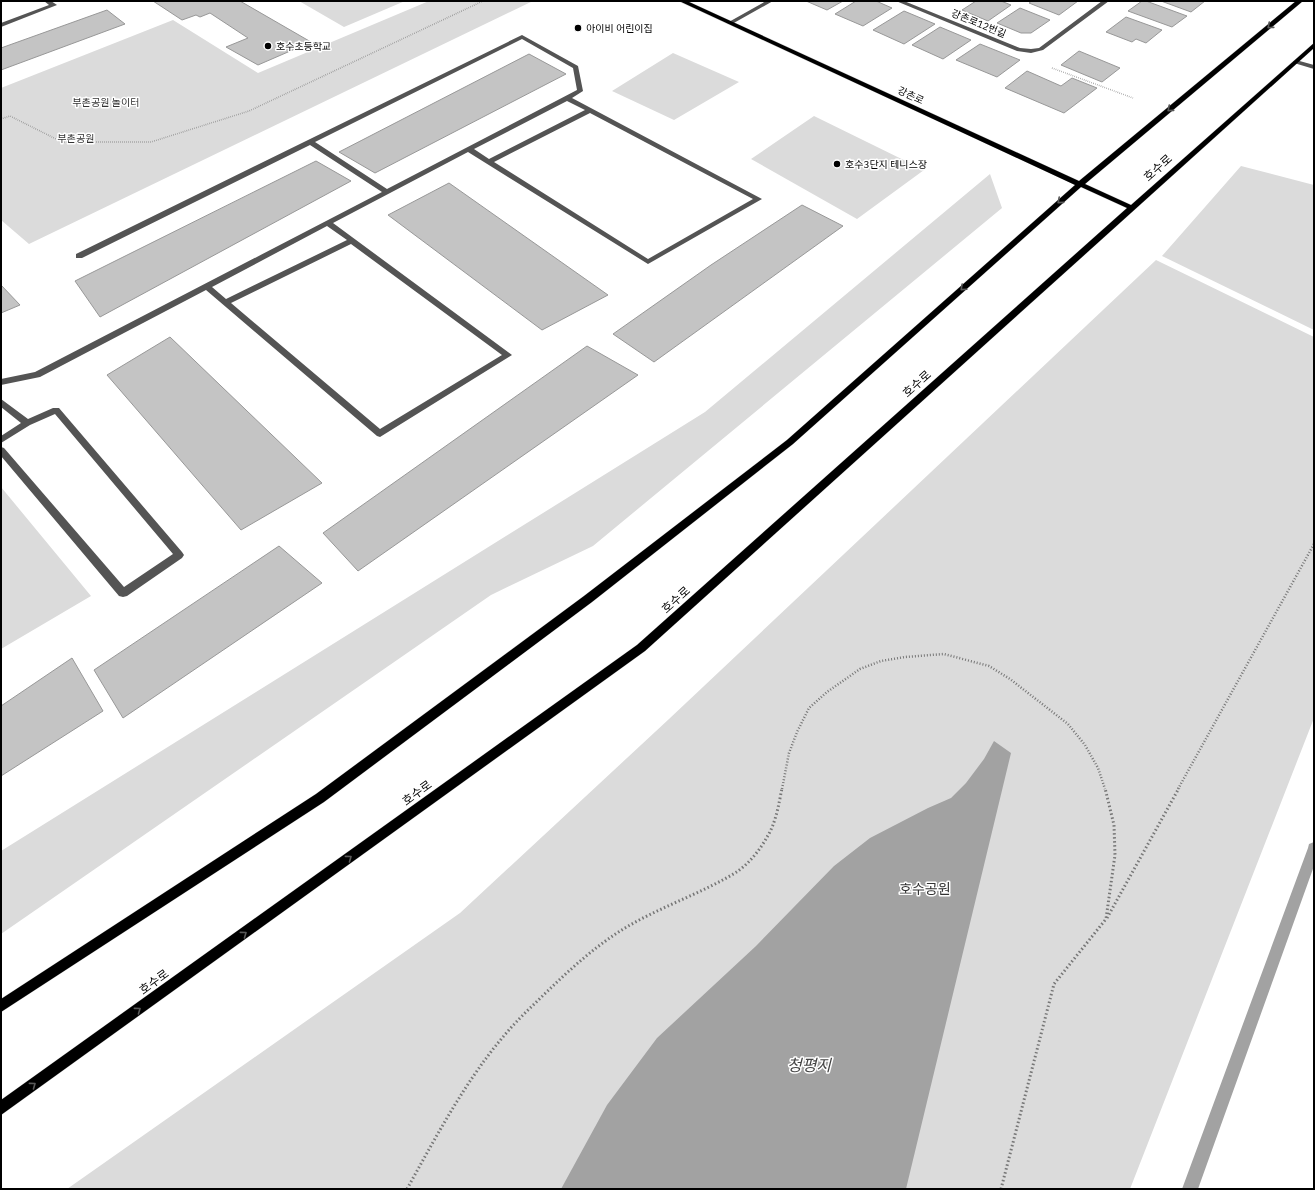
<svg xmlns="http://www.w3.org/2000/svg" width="1315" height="1190" font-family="'IBM Plex Sans','Noto Sans KR',sans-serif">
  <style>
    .green { fill: #dbdbdb }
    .water { fill: #a2a2a2 }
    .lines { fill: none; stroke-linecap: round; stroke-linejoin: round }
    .stream { fill: #a2a2a2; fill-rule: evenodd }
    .building { fill: #c4c4c4; stroke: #989898 }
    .major-casing { stroke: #dbdbdb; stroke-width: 1 }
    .path-far2 { stroke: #767676; stroke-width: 1.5; stroke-dasharray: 0.5 1.5; stroke-linecap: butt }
    .path-far1 { stroke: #767676; stroke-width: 2.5; stroke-dasharray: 1 2; stroke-linecap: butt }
    .path { stroke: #767676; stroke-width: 3; stroke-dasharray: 1.5 2.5; stroke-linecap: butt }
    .minor { fill: #545454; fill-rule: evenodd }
    .major { fill: #000; fill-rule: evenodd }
    .oneway { stroke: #595959 }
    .poi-dot { fill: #000; stroke: #fff; stroke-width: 1.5 }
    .labels { text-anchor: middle; stroke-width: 3; stroke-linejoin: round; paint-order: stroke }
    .far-street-label { font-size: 10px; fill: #000; stroke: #fff }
    .far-poi-label { font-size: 10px; fill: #000; stroke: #fff; text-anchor: start }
    .far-park-label { font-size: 10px; fill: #323232; stroke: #fff }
    .street-label { font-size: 12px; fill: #000; stroke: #fff }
    .near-park-label { font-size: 14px; fill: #323232; stroke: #fff }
    .near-water-label { font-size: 16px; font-style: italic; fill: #434343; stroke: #fff }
  </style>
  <rect width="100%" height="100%" fill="#fff"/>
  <path class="green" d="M 299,1 L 405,1 L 344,27 Z
    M 429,1 L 533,1 L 29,244 L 1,220 L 1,88 L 173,20 L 258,73 Z
    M 673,53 L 739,82 L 674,120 L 612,91 Z
    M 814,116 L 924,170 L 857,219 L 751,159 Z
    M 1241,166 L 1314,185 L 1314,330 L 1162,256 Z
    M 990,174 L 1002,208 L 593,546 L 491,595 L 1,934 L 1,851 L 705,412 Z
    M 1156,260 L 1314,337 L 1314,718 L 1130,1189 L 67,1189 L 460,913 L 669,719 Z
    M 1,487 L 91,596 L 1,649 Z"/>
  <path class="water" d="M 994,741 L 1011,753 L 906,1189 L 561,1189 L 607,1105 L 657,1038 L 756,946 L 834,866 L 870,838 L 928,808 L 951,798 L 966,783 L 984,759 Z"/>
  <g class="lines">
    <path class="stream" d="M 1314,842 L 1314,866 L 1198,1189 L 1182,1189 L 1308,848 L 1309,844 Z"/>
  </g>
  <path class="building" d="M 153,1 L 240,1 L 311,42 L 258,65 L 226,47 L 248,38 L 210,13 L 200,17 L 196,15 L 182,20 Z
    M 806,1 L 843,1 L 827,10 Z
    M 856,1 L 876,1 L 892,8 L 863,26 L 835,14 Z
    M 976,1 L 1001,1 L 1011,5 L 988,21 L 962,10 Z
    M 1032,1 L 1078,1 L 1059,15 L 1029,3 Z
    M 1142,1 L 1146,1 L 1187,16 L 1172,27 L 1128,11 Z
    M 1161,1 L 1205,1 L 1191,12 Z
    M 1020,8 L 1050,20 L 1031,33 L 1021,33 L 997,23 Z
    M 107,10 L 125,24 L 1,70 L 1,48 Z
    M 904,11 L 935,24 L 904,44 L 873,30 Z
    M 1126,17 L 1162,30 L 1146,43 L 1136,39 L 1132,42 L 1106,32 Z
    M 940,27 L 971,40 L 943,59 L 912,45 Z
    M 980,44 L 1020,60 L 997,77 L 956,60 Z
    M 1079,51 L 1120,68 L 1102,82 L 1061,65 Z
    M 529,54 L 566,74 L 375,173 L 339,152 Z
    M 1027,71 L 1061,86 L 1072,78 L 1097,88 L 1064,113 L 1005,88 Z
    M 316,161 L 351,181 L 100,317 L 75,281 Z
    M 449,183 L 608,295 L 542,330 L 388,215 Z
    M 802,205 L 843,226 L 654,362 L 613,334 L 711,265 Z
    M 1,285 L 20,305 L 1,313 Z
    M 170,337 L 322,483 L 241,530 L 107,375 Z
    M 587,346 L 638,375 L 358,571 L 323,533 Z
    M 279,546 L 322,583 L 123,718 L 94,670 Z
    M 72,658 L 103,711 L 1,776 L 1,706 Z"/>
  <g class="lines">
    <defs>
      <path id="major" d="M 679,1 L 687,1 L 1079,181 L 1296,1 L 1303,1 L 1085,184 L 1131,205 L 1314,43 L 1314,48 L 645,651 L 1,1115 L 1,1100 L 637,645 L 1127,208 L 1081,187 L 793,444 L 592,602 L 324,802 L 1,1012 L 1,999 L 316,794 L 584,596 L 787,440 L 1075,185 Z"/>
    </defs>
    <use href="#major" class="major-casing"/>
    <path class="path-far2" d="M 1052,68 L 1133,98
      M 1,119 L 10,116 L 62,142 L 151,142 L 249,111 L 483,1"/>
    <path class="path-far1" d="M 782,789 L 789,753 L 797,732 L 809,708 L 827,692 L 860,669 L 881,661 L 905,657 L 944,654 L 989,666 L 1010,679 L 1068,724 L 1085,745 L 1098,768 L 1105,789
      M 1178,789 L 1314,544"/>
    <path class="path" d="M 1107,918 L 1179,788
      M 407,1189 C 441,1128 474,1064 524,1014 C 555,984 587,951 625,928 C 660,907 700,894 735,873 C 748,865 760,850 767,837 C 776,823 779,803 782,788
      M 1001,1189 L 1054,984 L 1106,919 L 1115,855 L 1114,825 L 1105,788"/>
    <path class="minor" d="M 44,1 L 51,1 L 57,5 L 1,27 L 1,23 L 49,5 Z
      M 766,1 L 773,1 L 732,24 L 727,23 Z
      M 896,1 L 904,1 L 1020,48 L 1031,49 L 1039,48 L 1102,1 L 1109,1 L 1043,50 L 1031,53 L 1017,51 Z
      M 522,35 L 578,66 L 583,91 L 572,98 L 762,199 L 648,264 L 468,152 L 333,223 L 512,355 L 380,437 L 377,436 L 206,290 L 40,377 L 1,385 L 1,379 L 35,372 L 382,192 L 310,145 L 82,258 L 76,258 L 76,254 ZM 522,39 L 573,68 L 577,90 L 387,189 L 315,142 ZM 567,101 L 585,110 L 489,159 L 474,149 ZM 590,113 L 753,199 L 648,259 L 494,162 ZM 327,226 L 347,240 L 226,299 L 212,287 ZM 351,244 L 502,355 L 380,429 L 231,303 Z
      M 1296,60 L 1314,65 L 1314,69 L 1294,63 L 1293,62 Z
      M 1,399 L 28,419 L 53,408 L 59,408 L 182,552 L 184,555 L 182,558 L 127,596 L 123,597 L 119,596 L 1,456 L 1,447 L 4,448 L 124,587 L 173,554 L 55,414 L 30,425 L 1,443 L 1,436 L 21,423 L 1,407 Z"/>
    <use href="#major" class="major"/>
  </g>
  <defs><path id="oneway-chevron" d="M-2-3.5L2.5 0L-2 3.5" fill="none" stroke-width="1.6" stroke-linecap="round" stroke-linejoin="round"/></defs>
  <g class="oneway">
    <use href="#oneway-chevron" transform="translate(1270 26) rotate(140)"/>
    <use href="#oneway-chevron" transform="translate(1170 109) rotate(140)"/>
    <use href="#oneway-chevron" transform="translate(1060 201) rotate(139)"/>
    <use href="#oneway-chevron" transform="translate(963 288) rotate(138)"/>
    <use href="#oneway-chevron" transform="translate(349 858) rotate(-36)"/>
    <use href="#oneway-chevron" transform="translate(244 934) rotate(-36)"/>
    <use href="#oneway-chevron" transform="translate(138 1010) rotate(-36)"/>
    <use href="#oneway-chevron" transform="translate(33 1085) rotate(-36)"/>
  </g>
  <g class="poi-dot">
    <circle cx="578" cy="28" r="4"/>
    <circle cx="268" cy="46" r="4"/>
    <circle cx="837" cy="164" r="4"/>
  </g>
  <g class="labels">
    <g class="far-street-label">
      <text transform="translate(979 23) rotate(22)" y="4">강촌로12번길</text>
      <text transform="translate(911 95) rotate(25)" y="4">강촌로</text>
    </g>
    <g class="far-poi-label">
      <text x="586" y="32">아이비 어린이집</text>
      <text x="276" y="50">호수초등학교</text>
      <text x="845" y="168">호수3단지 테니스장</text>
    </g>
    <g class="far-park-label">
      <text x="106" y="106">부촌공원 놀이터</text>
      <text x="76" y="142">부촌공원</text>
    </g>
    <g class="street-label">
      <text transform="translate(1158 168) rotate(-42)" y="4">호수로</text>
      <text transform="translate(917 384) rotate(-42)" y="4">호수로</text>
      <text transform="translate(676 600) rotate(-42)" y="4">호수로</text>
      <text transform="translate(417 793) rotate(-36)" y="4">호수로</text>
      <text transform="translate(154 982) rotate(-36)" y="4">호수로</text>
    </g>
    <g class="near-park-label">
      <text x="925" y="894">호수공원</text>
    </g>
    <g class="near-water-label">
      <text x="809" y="1071">청평지</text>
    </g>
  </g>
  <rect width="1315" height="1190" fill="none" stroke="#000000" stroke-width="4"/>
</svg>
